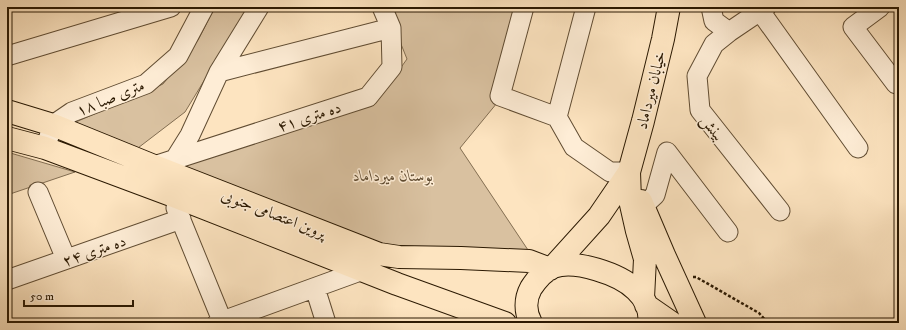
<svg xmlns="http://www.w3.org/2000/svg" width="906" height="330" font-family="'IM FELL DW Pica',Amiri,serif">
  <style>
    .green { fill: #d9c1a0; stroke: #826d51 }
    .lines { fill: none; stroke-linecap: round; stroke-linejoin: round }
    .minor-casing { stroke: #604c32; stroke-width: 21 }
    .major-casing { stroke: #2b1902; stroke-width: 24 }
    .path { stroke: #2b1902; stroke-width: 2.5; stroke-dasharray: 3 2; stroke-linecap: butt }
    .minor { stroke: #feedd6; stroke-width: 19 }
    .major { stroke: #fde4c0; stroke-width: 22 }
    .labels { text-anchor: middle; stroke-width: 3; stroke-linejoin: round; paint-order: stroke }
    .street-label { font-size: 16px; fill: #2b1902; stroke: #feedd6 }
    .park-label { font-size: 16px; font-style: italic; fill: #5f4b31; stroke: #feedd6 }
  </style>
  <rect width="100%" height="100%" fill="#fde4c0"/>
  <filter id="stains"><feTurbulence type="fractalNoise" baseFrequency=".005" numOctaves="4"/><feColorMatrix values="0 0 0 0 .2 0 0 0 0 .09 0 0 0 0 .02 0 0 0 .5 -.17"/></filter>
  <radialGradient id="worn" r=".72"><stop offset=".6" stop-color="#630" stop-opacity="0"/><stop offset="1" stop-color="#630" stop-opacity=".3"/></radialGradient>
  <path class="green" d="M 215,7 L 249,7 L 185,112 L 134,151 L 69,125 L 163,84 L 198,40 Z
    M 386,7 L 521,7 L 497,103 L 460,148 L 528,250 L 363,246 L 172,168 L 374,105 L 407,59 Z
    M 7,152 L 75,172 L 7,195 Z"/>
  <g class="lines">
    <defs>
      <path id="minor" d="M 524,7 L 500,96 L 557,117 L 574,147 L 610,172 L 629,172
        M 711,7 L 714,21 L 729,32
        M 766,7 L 729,32 L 714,44 L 697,76 L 700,110 L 780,211
        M 880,7 L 853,27 L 896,84 L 899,82
        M 760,11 L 858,148
        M 7,56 L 171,7
        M 219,72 L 391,28
        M 557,117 L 586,7
        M 45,148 L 53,125 L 72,112 L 146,84 L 178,56 L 204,7
        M 175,159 L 190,135 L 219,72 L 259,7
        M 154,166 L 368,97 L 392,67 L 391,28 L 382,7
        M 38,192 L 66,259
        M 643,206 L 655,195 L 667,152 L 728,232
        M 176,208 L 223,323
        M 7,280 L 181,219
        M 315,288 L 326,323
        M 217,323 L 363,270"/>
      <path id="major" d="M 7,111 L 53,125 L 154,166 L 379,254 L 399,257 L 461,258 L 529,261 L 550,269
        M 7,138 L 45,148 L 171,195 L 397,284 L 505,323
        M 641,201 L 664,255 L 695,323
        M 553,267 L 599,216 L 629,172
        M 643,298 L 645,259 L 637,231 L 630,200 L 629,172 L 643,121 L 663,39 L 669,7
        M 646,305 L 672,323
        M 531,323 C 525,312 525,299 531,288 C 537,279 543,271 553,267 C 575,259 620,274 636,290 C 645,298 651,311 649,323"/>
    </defs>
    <use href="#minor" class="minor-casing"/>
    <use href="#major" class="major-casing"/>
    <path class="path" d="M 693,277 L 696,277 L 759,313 L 768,323"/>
    <use href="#minor" class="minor"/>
    <use href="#major" class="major"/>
  </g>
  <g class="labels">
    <g class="street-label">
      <text transform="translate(650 90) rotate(-76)" y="6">خیابان میرداماد</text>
      <text transform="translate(110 97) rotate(-22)" y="6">متری صبا ۱۸</text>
      <text transform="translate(309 116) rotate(-18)" y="6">ده متری ۴۱</text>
      <text transform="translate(713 127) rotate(52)" y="6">بینش</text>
      <text transform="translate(274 213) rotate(21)" y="6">پروین اعتصامی جنوبی</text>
      <text transform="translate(94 250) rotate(-19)" y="6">ده متری ۲۴</text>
    </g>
    <g class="park-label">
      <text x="393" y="181">بوستان میرداماد</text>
    </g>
  </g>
  <rect width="906" height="330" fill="none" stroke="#fde4c0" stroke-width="24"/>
  <rect x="8" y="8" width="890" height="314" fill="none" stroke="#2b1902" stroke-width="2"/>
  <rect x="12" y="12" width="882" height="306" fill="none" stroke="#2b1902"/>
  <path d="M24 300v6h109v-6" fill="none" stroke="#2b1902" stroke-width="2"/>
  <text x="30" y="300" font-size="12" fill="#2b1902" stroke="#feedd6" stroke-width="3" paint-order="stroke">50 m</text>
  <rect width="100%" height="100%" filter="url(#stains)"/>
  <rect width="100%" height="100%" fill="url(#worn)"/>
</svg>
